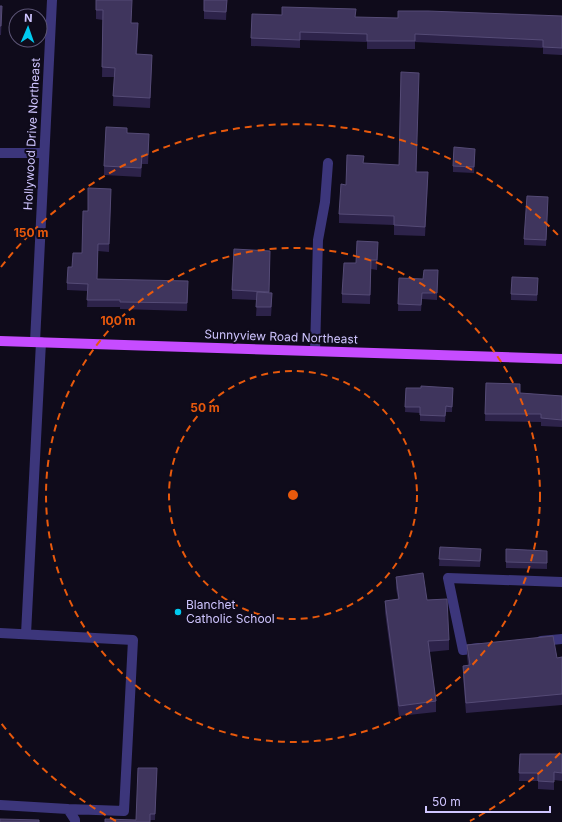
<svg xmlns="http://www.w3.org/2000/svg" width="562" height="822" font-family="Inter,sans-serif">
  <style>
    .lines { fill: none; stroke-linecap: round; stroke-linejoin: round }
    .minor { stroke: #3c367b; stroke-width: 10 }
    .major { stroke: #c64cff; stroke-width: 10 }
    .wall { fill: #2d234a }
    .shaded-wall { fill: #1a122f }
    .building { fill: #3f355d; stroke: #554b76 }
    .ring { fill: none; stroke: #e8590c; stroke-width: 2; stroke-dasharray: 7 5 }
    .poi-dot { fill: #00cbf0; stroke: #0f0b1b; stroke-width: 1.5 }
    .labels { text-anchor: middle; stroke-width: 4; stroke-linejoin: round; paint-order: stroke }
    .street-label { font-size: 12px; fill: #cfc5ff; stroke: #0f0b1b }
    .poi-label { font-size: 12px; fill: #cfc5ff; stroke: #0f0b1b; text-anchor: start }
    .centre { fill: #e8590c; stroke: #0f0b1b; stroke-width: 2 }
    .ring-label { font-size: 12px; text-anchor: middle; font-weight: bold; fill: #e8590c; stroke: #0f0b1b; stroke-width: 4; stroke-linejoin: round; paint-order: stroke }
  </style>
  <rect width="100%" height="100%" fill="#0f0b1b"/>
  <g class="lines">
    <path class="minor" d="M 0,153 L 44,153
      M 35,342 L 52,0
      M 315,351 L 318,240 L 325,202 L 328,163
      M 0,633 L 133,640 L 124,811 L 68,809
      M 26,634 L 41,342
      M 541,641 L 562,639
      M 479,648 L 463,650 L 448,578 L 562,582
      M 0,805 L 68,809 L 75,820 L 75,822"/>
    <path class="major" d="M 0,341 L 562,359"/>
  </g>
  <path class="wall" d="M 96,0 L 131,23 L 138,33 L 137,54 L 152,64 L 150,108 L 113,106 L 114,77 L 102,77 L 103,20 L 96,19 Z
    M 227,0 L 226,20 L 204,19 L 204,11 Z
    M 0,6 L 2,15 L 1,35 L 0,35 Z
    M 562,16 L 562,55 L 543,54 L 543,48 L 415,42 L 415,49 L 367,49 L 367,42 L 300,40 L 300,48 L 251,46 L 251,38 L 398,18 Z
    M 127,133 L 149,144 L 148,164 L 142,164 L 141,177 L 104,175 L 104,166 Z
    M 475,155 L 474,173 L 453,172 L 453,166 Z
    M 364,163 L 416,172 L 428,182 L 425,236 L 394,235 L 394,225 L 339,223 L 339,214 L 346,185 Z
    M 111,189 L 109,252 L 98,251 L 97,279 L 188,289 L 187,311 L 120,309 L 120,307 L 87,307 L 88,291 L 67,290 L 67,283 L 72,267 L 82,253 L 88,211 Z
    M 548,204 L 546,246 L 524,245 L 524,239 Z
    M 378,251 L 377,270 L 371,269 L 370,304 L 342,303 L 342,294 L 356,263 Z
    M 270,260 L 269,292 L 272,302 L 271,316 L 256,316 L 257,300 L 232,299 L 232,290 Z
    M 438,270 L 437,300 L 422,299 L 421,311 L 398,311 L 399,278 L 423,279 Z
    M 538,285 L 537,301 L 511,300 L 511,294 Z
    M 486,383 L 520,393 L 562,396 L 562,427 L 541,426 L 541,422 L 485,421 Z
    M 406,388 L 453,388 L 452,412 L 446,412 L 445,422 L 420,421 L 420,413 L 405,412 Z
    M 440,547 L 481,555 L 480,567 L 439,566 Z
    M 506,549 L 547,551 L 547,569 L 506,568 Z
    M 396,577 L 427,600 L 449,640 L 449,650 L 429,652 L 436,701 L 436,712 L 399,716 L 385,612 L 385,601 L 398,599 L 396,588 Z
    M 467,645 L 557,658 L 562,657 L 562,705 L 466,713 L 463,677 L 463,666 L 468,665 L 467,656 Z
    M 520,754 L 562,754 L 562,781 L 554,780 L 554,790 L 538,789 L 538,781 L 519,781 Z
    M 157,768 L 155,820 L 136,820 Z"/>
  <path class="shaded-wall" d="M 152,55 L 152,64 L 150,108 L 150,98 Z
    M 428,172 L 428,182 L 425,236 L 425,227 Z
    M 371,260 L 371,269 L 370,304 L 370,295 Z"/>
  <path class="building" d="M 96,0 L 132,0 L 131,23 L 138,23 L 136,54 L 152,55 L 150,98 L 113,96 L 115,68 L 102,67 L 103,10 L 96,10 Z
    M 204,0 L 227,0 L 226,12 L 204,11 Z
    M 0,6 L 2,6 L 1,26 L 0,26 Z
    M 282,7 L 356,9 L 355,17 L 398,18 L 398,11 L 428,11 L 562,16 L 562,48 L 543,47 L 543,40 L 415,34 L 415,41 L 367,41 L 367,34 L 300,32 L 300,40 L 251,38 L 252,14 L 282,15 Z
    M 401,72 L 419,73 L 416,172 L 428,172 L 425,227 L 394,225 L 394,216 L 339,214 L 341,184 L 346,185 L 347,155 L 364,156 L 363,163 L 399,165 Z
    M 106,127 L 127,128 L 127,133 L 149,134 L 148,155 L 142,155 L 141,168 L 104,166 Z
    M 454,147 L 475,149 L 474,167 L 453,166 Z
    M 88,188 L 111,189 L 109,244 L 98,244 L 97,279 L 188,281 L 187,303 L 120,302 L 120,300 L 87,300 L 88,284 L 67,283 L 68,267 L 72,267 L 73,253 L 82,253 L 83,211 L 88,211 Z
    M 527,196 L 548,197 L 546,240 L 524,239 Z
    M 357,241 L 378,242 L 377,260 L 371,260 L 370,295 L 342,294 L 344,263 L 356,263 Z
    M 234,249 L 270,251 L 269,292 L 232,290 Z
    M 424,270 L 438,270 L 437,293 L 422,293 L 421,305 L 398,304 L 399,278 L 423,279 Z
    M 512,277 L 538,278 L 537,295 L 511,294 Z
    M 257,292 L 272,293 L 271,307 L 256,307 Z
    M 486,383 L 520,384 L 520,393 L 562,396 L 562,420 L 541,418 L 541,414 L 485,414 Z
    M 421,386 L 453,388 L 452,407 L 446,406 L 445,416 L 420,415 L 420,407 L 405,407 L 406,388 L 421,388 Z
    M 440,547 L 481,549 L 480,561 L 439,559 Z
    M 506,549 L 547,551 L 547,563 L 506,562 Z
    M 423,573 L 427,600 L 447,599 L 449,640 L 428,641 L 436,701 L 399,706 L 385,601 L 399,599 L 396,577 Z
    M 553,636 L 557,658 L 562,657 L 562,694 L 466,703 L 463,666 L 470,665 L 467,645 Z
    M 520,754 L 562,754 L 562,773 L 554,772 L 554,782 L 538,781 L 538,773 L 519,773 Z
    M 138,768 L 157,768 L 155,814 L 150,814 L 150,822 L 105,822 L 105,819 L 136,820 Z
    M 0,819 L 39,820 L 39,822 L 0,822 Z"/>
  <g class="ring">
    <circle cx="293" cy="495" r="124"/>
    <circle cx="293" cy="495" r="247"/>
    <path d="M560 753A371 371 0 0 1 470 821M116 821A371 371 0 0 1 1 723M1 267A371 371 0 0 1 560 237"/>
  </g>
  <circle class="poi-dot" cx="178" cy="612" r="4"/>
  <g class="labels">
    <g class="street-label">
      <text transform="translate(32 134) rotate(-87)" y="4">Hollywood Drive Northeast</text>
      <text transform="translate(281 337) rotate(2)" y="4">Sunnyview Road Northeast</text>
    </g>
    <g class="poi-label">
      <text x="186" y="609">Blanchet<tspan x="186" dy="14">Catholic School</tspan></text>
    </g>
  </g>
  <circle cx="293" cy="495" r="6" class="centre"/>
  <g class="ring-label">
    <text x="31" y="237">150 m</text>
    <text x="118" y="325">100 m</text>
    <text x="205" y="412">50 m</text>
  </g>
  <g transform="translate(28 28) rotate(2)"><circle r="19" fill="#0f0b1b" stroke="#5c5576"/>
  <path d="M0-3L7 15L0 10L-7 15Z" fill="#00cbf0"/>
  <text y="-6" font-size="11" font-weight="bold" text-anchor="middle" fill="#cfc5ff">N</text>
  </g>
  <path d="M426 806v6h124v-6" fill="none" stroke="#cfc5ff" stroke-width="2"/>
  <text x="432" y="806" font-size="12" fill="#cfc5ff" stroke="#0f0b1b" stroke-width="3" paint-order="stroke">50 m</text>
</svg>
